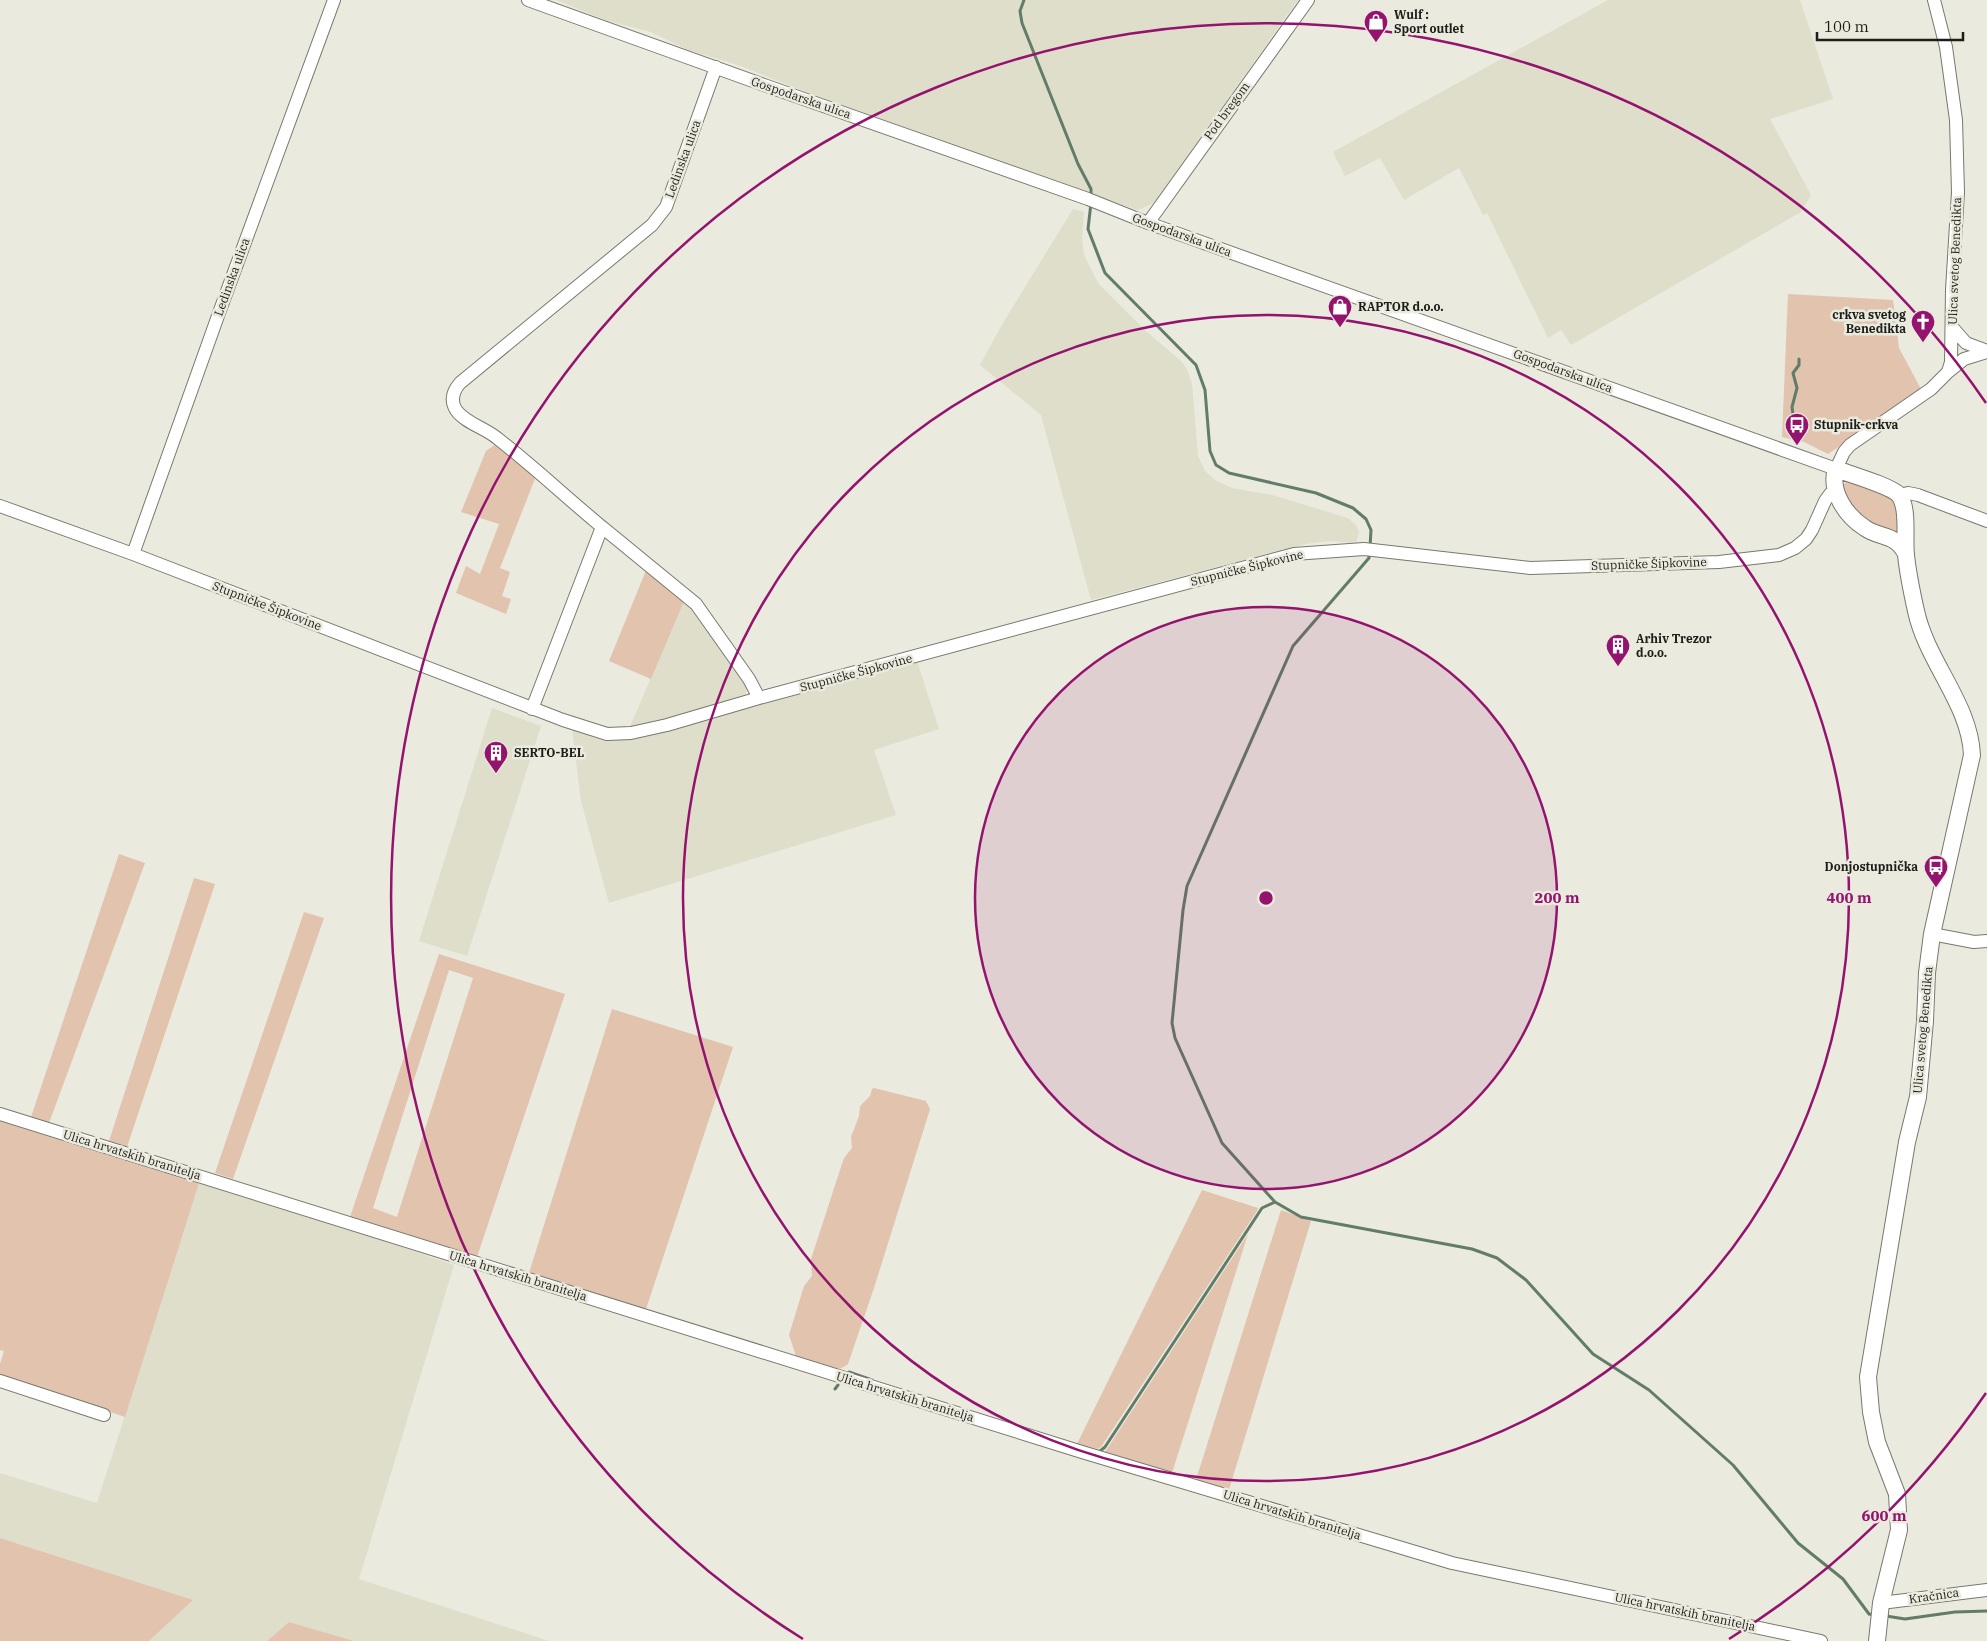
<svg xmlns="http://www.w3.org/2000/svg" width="1987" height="1641" font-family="'IBM Plex Serif',serif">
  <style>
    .built { fill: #dfdecb }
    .green { fill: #e1c3ae; fill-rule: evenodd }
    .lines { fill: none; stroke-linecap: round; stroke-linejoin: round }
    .stream { stroke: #627c6a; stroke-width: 3 }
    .minor-casing { stroke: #78786e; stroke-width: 14 }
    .major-casing { stroke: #78786e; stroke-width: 18 }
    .minor { stroke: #fff; stroke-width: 12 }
    .major { stroke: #fff; stroke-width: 16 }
    .ring { fill: none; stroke: #93136e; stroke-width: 2.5 }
    .labels { text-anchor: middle; stroke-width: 5; stroke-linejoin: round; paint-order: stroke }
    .poi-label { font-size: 12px; font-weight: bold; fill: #1d1d19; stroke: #eaeade; text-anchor: start }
    .street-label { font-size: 12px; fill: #1d1d19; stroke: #eaeade }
    .centre { fill: #93136e; stroke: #eaeade; stroke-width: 2.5 }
    .ring-label { font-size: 15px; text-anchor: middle; font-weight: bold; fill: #93136e; stroke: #eaeade; stroke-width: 5; stroke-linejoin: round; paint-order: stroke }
  </style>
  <rect width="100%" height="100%" fill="#eaeade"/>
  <path class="built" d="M 556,0 L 1298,0 L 1154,203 L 1138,210 L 861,114 L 738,65 L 688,50 L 651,32 L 608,21 Z
    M 1608,0 L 1800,0 L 1833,99 L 1770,119 L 1811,195 L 1801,212 L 1571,345 L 1561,330 L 1548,338 L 1487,213 L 1483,215 L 1459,168 L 1404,200 L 1380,158 L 1345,176 L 1333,152 Z
    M 1073,209 L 1084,212 L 1082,239 L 1084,255 L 1098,283 L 1147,332 L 1180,360 L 1187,369 L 1192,384 L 1198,456 L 1205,471 L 1215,480 L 1232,488 L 1272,495 L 1348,518 L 1357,526 L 1359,533 L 1356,543 L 1331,541 L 1305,544 L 1091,600 L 1041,415 L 980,365 L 1003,323 Z
    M 685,599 L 747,686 L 746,693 L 744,697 L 629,729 Z
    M 917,661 L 939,729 L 874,750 L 896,815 L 609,903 L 581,801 L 572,729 L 603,741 L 651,734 Z
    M 492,708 L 541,726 L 467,956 L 419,941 Z
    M 200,1180 L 231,1189 L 454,1265 L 359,1579 L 549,1641 L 354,1641 L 289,1622 L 267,1641 L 149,1641 L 192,1600 L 0,1538 L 0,1473 L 97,1503 Z"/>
  <path class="green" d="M 1788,294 L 1893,300 L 1899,348 L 1922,391 L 1828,454 L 1804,442 L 1782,437 Z
    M 496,444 L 536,476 L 500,568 L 510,572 L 502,596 L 511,599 L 506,614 L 456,593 L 466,566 L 480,574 L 499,524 L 461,512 L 486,451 Z
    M 1847,481 L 1881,490 L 1898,502 L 1900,531 L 1895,534 L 1872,526 L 1850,506 L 1842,486 Z
    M 647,568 L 685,599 L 651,679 L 609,661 Z
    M 119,854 L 145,863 L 49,1123 L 31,1117 Z
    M 194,878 L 215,884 L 127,1147 L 109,1141 Z
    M 304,912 L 324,918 L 233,1179 L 215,1173 Z
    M 439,954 L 565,994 L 476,1260 L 349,1220 ZM 449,970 L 473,978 L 397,1217 L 373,1208 Z
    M 612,1009 L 733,1047 L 645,1312 L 528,1276 Z
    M 874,1088 L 926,1101 L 930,1109 L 874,1288 L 848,1364 C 835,1377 811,1361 796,1356 L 789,1335 L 804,1286 L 812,1276 L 811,1259 L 840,1170 L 844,1158 L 852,1148 L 851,1137 L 859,1116 L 860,1106 L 870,1096 L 872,1089 Z
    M 0,1120 L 200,1180 L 125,1417 L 0,1374 L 0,1364 L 4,1351 L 0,1350 Z
    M 1202,1190 L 1258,1208 L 1257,1211 L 1101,1447 L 1098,1449 L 1077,1444 Z
    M 1281,1210 L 1311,1221 L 1228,1493 L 1195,1483 Z
    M 1248,1234 L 1171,1476 L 1103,1455 Z
    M 0,1538 L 193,1600 L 149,1641 L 0,1641 Z
    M 289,1622 L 354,1641 L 267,1641 Z"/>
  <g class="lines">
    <path class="stream" d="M 1024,0 L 1020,11 L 1022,23 L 1078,164 L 1091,189 L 1091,197
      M 1091,203 L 1088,229 L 1105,273 L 1196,365 L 1205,390 L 1210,451 L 1216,465 L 1229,473 L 1316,493 L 1353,508 L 1366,519 L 1371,530 L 1370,547
      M 1793,414 L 1792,407 L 1797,388 L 1793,373 L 1799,365 L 1799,359
      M 1369,553 L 1369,558 L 1293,646 L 1187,886 L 1183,910 L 1172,1023 L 1175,1038 L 1222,1143 L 1275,1202 L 1301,1217 L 1472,1249 L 1497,1258 L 1526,1280 L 1593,1354 L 1649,1390 L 1733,1465 L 1798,1543 L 1843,1579 L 1869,1614 L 1875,1615
      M 845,1374 L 849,1372 L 872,1380
      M 835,1389 L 838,1385
      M 1099,1452 L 1105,1447 L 1262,1208 L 1275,1202
      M 1886,1616 L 1905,1619 L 1955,1612 L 1987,1611"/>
    <defs>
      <path id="minor" d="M 528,0 L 764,85 L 1088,199 L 1148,223 L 1836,469 L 1844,452 L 1850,445 L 1931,389 L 1948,372 L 1951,362 L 1952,290 L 1958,192 L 1956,120 L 1946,47 L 1934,0
        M 1148,223 L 1308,0
        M 1952,327 L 1966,343 L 1987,351
        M 1948,372 L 1964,359 L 1987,352
        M 1899,495 L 1908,493 L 1918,495 L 1987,521
        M 0,506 L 133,554 L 563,720 L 607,734 L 631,733 L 667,725 L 759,698 L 1294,554 L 1364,549 L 1530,568 L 1719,562 L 1779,555 L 1795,548 L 1806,539 L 1812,530 L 1825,501 L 1830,494 L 1836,490
        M 602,527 C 567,498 533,466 497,438 C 485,428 465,423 456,410 C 450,400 453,391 460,383 L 652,225 L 666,207 L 716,67
        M 133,554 L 219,313 L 334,0
        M 532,709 L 602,527 L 696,604 L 749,679 L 759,698
        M 1932,934 L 1974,942 L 1987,941
        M 0,1114 L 1082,1452 L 1452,1563 L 1821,1641
        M 0,1381 L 104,1415
        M 1881,1603 L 1987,1590"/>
      <path id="major" d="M 1877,1641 L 1881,1603 L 1899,1530 L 1897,1494 L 1877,1442 L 1871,1412 L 1868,1377 L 1907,1142 L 1918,1097 L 1925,1021 L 1927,973 L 1932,934 L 1972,755 C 1970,704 1927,662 1916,611 C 1912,593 1908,574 1906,555 C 1904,539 1909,508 1899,495 C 1891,486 1849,474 1836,469 C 1829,491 1846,516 1865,528 C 1881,539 1895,533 1906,554"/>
    </defs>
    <use href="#minor" class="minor-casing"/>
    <use href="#major" class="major-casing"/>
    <use href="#minor" class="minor"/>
    <use href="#major" class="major"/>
  </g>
  <circle cx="1266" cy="898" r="291" fill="#93136e" fill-opacity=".12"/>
  <g class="ring">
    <circle cx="1266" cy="898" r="291"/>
    <circle cx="1266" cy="898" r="583"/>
    <path d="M1986 1393A874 874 0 0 1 1729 1639M803 1639A874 874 0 1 1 1986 403"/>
  </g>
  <defs>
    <symbol id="shop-pin" viewBox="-11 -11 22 30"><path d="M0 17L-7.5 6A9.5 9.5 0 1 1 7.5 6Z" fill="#93136e" stroke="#eaeade"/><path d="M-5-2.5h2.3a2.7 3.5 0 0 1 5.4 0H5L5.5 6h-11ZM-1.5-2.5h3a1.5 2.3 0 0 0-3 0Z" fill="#fff"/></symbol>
    <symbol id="church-pin" viewBox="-11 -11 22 30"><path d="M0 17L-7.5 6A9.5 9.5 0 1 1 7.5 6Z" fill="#93136e" stroke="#eaeade"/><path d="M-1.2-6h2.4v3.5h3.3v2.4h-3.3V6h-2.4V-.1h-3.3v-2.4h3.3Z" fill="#fff"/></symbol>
    <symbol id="bus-pin" viewBox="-11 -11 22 30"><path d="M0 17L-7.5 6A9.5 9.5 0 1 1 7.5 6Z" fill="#93136e" stroke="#eaeade"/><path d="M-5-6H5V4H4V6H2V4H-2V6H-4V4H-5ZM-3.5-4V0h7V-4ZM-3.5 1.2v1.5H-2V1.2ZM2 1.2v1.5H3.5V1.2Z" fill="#fff"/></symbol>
    <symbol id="building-pin" viewBox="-11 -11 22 30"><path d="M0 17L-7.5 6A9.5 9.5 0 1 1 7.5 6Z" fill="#93136e" stroke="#eaeade"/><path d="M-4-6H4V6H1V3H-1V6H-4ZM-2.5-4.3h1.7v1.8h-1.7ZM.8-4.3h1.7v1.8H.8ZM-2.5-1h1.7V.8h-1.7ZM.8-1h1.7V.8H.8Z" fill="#fff"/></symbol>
  </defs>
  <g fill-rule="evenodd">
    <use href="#shop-pin" x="1362" y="8" width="28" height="38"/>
    <use href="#shop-pin" x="1326" y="293" width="28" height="38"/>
    <use href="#church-pin" x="1909" y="308" width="28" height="38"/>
    <use href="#bus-pin" x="1783" y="411" width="28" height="38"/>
    <use href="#building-pin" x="1604" y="632" width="28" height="38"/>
    <use href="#building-pin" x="482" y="739" width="28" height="38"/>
    <use href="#bus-pin" x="1922" y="853" width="28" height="38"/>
  </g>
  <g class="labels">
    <g class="poi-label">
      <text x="1394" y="19">Wulf :<tspan x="1394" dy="14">Sport outlet</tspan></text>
      <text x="1358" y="311">RAPTOR d.o.o.</text>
      <text x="1906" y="319" text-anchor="end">crkva svetog<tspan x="1906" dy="14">Benedikta</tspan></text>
      <text x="1814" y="429">Stupnik-crkva</text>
      <text x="1636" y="643">Arhiv Trezor<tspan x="1636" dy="14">d.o.o.</tspan></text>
      <text x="514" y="757">SERTO-BEL</text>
      <text x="1918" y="871" text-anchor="end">Donjostupnička</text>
    </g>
    <g class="street-label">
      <text transform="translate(801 98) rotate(19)" y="4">Gospodarska ulica</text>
      <text transform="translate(1227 111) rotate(-54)" y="4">Pod bregom</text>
      <text transform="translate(683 159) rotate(-70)" y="4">Ledinska ulica</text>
      <text transform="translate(1182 235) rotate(20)" y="4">Gospodarska ulica</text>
      <text transform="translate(1955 261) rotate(-88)" y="4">Ulica svetog Benedikta</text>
      <text transform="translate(232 277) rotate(-70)" y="4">Ledinska ulica</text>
      <text transform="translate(1563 371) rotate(20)" y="4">Gospodarska ulica</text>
      <text transform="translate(1649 564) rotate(-2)" y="4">Stupničke Šipkovine</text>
      <text transform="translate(1247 568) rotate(-14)" y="4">Stupničke Šipkovine</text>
      <text transform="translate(267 606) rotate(21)" y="4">Stupničke Šipkovine</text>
      <text transform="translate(856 673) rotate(-15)" y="4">Stupničke Šipkovine</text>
      <text transform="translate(1923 1030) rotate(-85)" y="4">Ulica svetog Benedikta</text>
      <text transform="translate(132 1155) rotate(17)" y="4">Ulica hrvatskih branitelja</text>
      <text transform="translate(518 1276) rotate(17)" y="4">Ulica hrvatskih branitelja</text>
      <text transform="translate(905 1397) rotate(17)" y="4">Ulica hrvatskih branitelja</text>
      <text transform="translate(1292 1515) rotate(17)" y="4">Ulica hrvatskih branitelja</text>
      <text transform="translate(1934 1596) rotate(-8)" y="4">Kračnica</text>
      <text transform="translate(1685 1612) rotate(12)" y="4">Ulica hrvatskih branitelja</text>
    </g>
  </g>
  <circle cx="1266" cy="898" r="8" class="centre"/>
  <g class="ring-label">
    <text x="1557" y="903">200 m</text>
    <text x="1849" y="903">400 m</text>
    <text x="1884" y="1521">600 m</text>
  </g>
  <path d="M1817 32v8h146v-8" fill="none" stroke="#1d1d19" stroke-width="2.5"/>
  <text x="1824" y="32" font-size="15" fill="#1d1d19" stroke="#eaeade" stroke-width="4" paint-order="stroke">100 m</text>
</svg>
